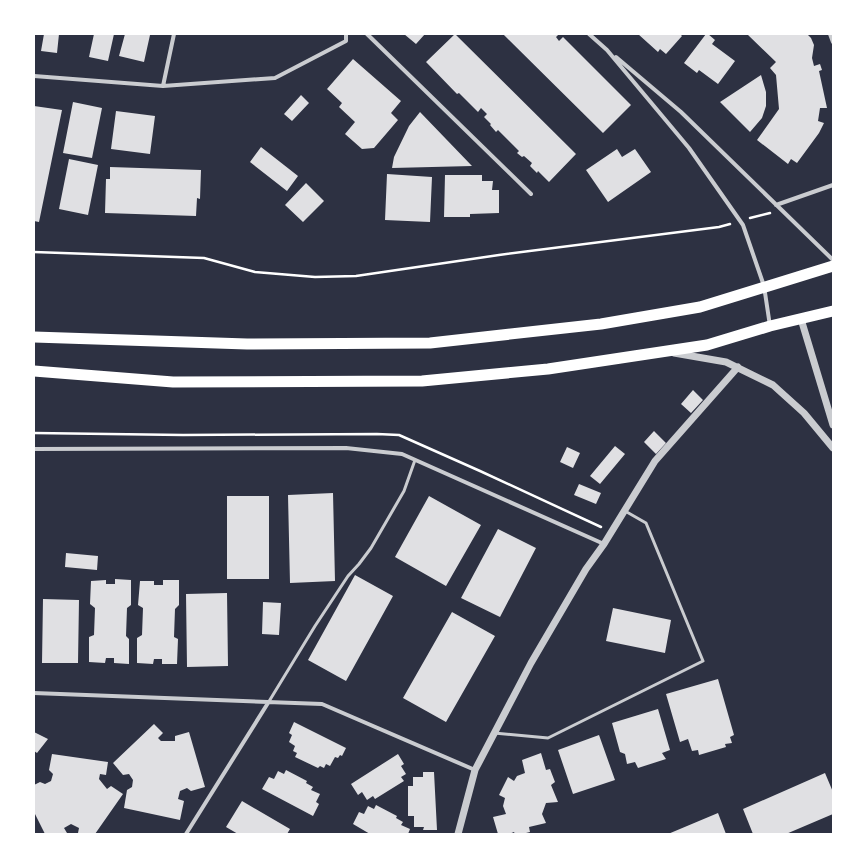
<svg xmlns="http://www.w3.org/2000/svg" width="867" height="868" font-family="'Nunito Sans',sans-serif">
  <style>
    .building { fill: #e0e0e3 }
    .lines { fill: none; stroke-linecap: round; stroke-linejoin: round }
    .path { stroke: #fff; stroke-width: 2.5 }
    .service { stroke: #caccd0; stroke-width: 3 }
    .minor { stroke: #caccd0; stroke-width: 4 }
    .tertiary { stroke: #caccd0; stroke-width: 7 }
    .trunk { stroke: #fff; stroke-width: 11 }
  </style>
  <rect width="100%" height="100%" fill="#2d3142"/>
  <path class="building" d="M 44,34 L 59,34 L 57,53 L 41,51 Z
    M 94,34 L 114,34 L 108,61 L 89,57 Z
    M 125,34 L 150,35 L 144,62 L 119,56 Z
    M 404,34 L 425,34 L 416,44 Z
    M 455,34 L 576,154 L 549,182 L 538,171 L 537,173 L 530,166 L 532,163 L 524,156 L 522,157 L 517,153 L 519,151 L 498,130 L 496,132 L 490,125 L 491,124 L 484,117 L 487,114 L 481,108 L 478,112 L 459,93 L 457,94 L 426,62 Z
    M 503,34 L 559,34 L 556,37 L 559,41 L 563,37 L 631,105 L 603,133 Z
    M 638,34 L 680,34 L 682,36 L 666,54 L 660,49 L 658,52 Z
    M 706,34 L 708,34 L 715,40 L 712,44 L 735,61 L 718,84 L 699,70 L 697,73 L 684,63 Z
    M 747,34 L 807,34 L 811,38 L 814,45 L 812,58 L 814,66 L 820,64 L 822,70 L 819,71 L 827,108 L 820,108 L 818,121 L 824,123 L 819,133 L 797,163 L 791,159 L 788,164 L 757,140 L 779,109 L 776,75 L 770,68 L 776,62 Z
    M 353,59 L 401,101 L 391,113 L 398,120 L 374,148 L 362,149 L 345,134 L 355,122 L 339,107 L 342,103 L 327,89 Z
    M 761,75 L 766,92 L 766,106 L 762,118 L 750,132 L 720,102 Z
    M 301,95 L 309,103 L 292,121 L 284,114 Z
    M 73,102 L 102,108 L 92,158 L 63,153 Z
    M 34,106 L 62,110 L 39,222 L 34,221 Z
    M 116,111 L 155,116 L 150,154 L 111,149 Z
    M 420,112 L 472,166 L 392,168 L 394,157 L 409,126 Z
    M 261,147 L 298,176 L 287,191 L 250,162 Z
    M 617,149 L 622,157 L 635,149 L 651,172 L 608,202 L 586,170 Z
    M 69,159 L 98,165 L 88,215 L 59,209 Z
    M 110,167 L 201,170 L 200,199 L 197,198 L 196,216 L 105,213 L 106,179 L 110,179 Z
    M 387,174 L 432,177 L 430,222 L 385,220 Z
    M 445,175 L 482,175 L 482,181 L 493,181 L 492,190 L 499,190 L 499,213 L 470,214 L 470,217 L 444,217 Z
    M 306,183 L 324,201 L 303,222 L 285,205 Z
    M 693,390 L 703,400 L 691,413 L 681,404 Z
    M 654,431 L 666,443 L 656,454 L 644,442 Z
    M 615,446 L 625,454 L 600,484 L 590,476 Z
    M 567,447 L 580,453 L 573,468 L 560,462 Z
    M 579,484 L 601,493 L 596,504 L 574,495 Z
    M 333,493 L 335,581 L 290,583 L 288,495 Z
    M 227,496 L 269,496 L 269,579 L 227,579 Z
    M 429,496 L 481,525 L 446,586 L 395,557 Z
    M 498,529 L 536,548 L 500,617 L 461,598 Z
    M 66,553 L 98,556 L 97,570 L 65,567 Z
    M 355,575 L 393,596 L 346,681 L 308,660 Z
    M 115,579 L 131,580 L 131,605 L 127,608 L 126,636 L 129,639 L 129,664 L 114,663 L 114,658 L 106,658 L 105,663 L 89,662 L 89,637 L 94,635 L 95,608 L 90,604 L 91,581 L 106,580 L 106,584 L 115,584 Z
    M 163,580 L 179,580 L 179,605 L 175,609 L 174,637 L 178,639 L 177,664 L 162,664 L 162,659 L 154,659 L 153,664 L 137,663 L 137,638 L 142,635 L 143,608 L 138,605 L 140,581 L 154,581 L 154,585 L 163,585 Z
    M 227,593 L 228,666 L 187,667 L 186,594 Z
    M 43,599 L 79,600 L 78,663 L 42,663 Z
    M 263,602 L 281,603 L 279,635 L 262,634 Z
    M 613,608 L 671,620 L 665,653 L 606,641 Z
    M 452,612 L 495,636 L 446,722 L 403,698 Z
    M 718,679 L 734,735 L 730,737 L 732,743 L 725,744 L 726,747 L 699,755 L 698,750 L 692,751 L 688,739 L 680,742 L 666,694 Z
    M 658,709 L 670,750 L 662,753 L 666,759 L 638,768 L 635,762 L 627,764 L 625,754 L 620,752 L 612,723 Z
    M 294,722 L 346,748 L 342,756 L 340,755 L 338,758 L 335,757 L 330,766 L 326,764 L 324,768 L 320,766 L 318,768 L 295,757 L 297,753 L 293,751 L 295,746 L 289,742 L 292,735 L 289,733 Z
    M 154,724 L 163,733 L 158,738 L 161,741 L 175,741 L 175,736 L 189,732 L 205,787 L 191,791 L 187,788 L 180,791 L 178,799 L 184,801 L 180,820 L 124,808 L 127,790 L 132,787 L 133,780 L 129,774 L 123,775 L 113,763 Z
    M 34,732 L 48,739 L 37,753 L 34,751 Z
    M 599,735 L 615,780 L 573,794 L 558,750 Z
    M 541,753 L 546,770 L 550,769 L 555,782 L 551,785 L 558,802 L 546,803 L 542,814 L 546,823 L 529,827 L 530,832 L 522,834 L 515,834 L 514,832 L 509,834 L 498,834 L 493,817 L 506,814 L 503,806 L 505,798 L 499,795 L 508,777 L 514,781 L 517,776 L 525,773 L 522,760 Z
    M 52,754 L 108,762 L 106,775 L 100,774 L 99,779 L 107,789 L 111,786 L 123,794 L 95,834 L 80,834 L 78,833 L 79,828 L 71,824 L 64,828 L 67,833 L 66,834 L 45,834 L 34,812 L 34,785 L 40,782 L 45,784 L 51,781 L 53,774 L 49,770 Z
    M 398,754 L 404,764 L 401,766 L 406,774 L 401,777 L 404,781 L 375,799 L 373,796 L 367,800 L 362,792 L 358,795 L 351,784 Z
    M 286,770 L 307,781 L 306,783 L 313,787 L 311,790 L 320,794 L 316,802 L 319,804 L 313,816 L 262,789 L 269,777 L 274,779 L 278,771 L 284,774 Z
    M 423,772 L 434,772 L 437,830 L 423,830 L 424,827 L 414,827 L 414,816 L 408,816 L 408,786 L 413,786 L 413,777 L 423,777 Z
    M 825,773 L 833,792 L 833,814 L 786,834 L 753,834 L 743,809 Z
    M 242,801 L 290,829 L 287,834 L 238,834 L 226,827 Z
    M 376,805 L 397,816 L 396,818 L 403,822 L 401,825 L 410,829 L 408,834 L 370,834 L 353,824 L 359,812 L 364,814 L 368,806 L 374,809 Z
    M 718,813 L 726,834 L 668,834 Z"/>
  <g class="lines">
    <path class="path" d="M 750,218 L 770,213
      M 34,252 L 204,258 L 255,272 L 315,277 L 356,276 L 499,255 L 719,227 L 730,224
      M 34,433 L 183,435 L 377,434 L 399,435 L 480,471 L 601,527"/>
    <path class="service" d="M 268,703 L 315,626 L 348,576 L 359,564 L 371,548 L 404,491 L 415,460
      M 494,733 L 548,738 L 703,661 L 646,523 L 625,511"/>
    <path class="minor" d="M 367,34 L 531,194
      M 589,34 L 607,50 L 689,148 L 743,225 L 764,286 L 770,326
      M 830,34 L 833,42
      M 616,57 L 681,112 L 833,260
      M 34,76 L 163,86 L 174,34
      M 163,86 L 275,78 L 346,41 L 346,34
      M 776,205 L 833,185
      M 34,449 L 346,448 L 402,454 L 604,544
      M 34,693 L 322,704 L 475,770
      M 186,834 L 268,703"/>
    <path class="tertiary" d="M 801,319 L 833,425
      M 674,353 L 726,362 L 773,385 L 804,413 L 833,448
      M 458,834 L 475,770 L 531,663 L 586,569 L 604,544 L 655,461 L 738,367"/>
    <path class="trunk" d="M 34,337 L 247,344 L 430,343 L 601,324 L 700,307 L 833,266
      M 34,371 L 173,382 L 422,381 L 548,369 L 707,345 L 770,326 L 833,311"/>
  </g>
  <rect width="867" height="868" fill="none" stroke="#ffffff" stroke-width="70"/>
</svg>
